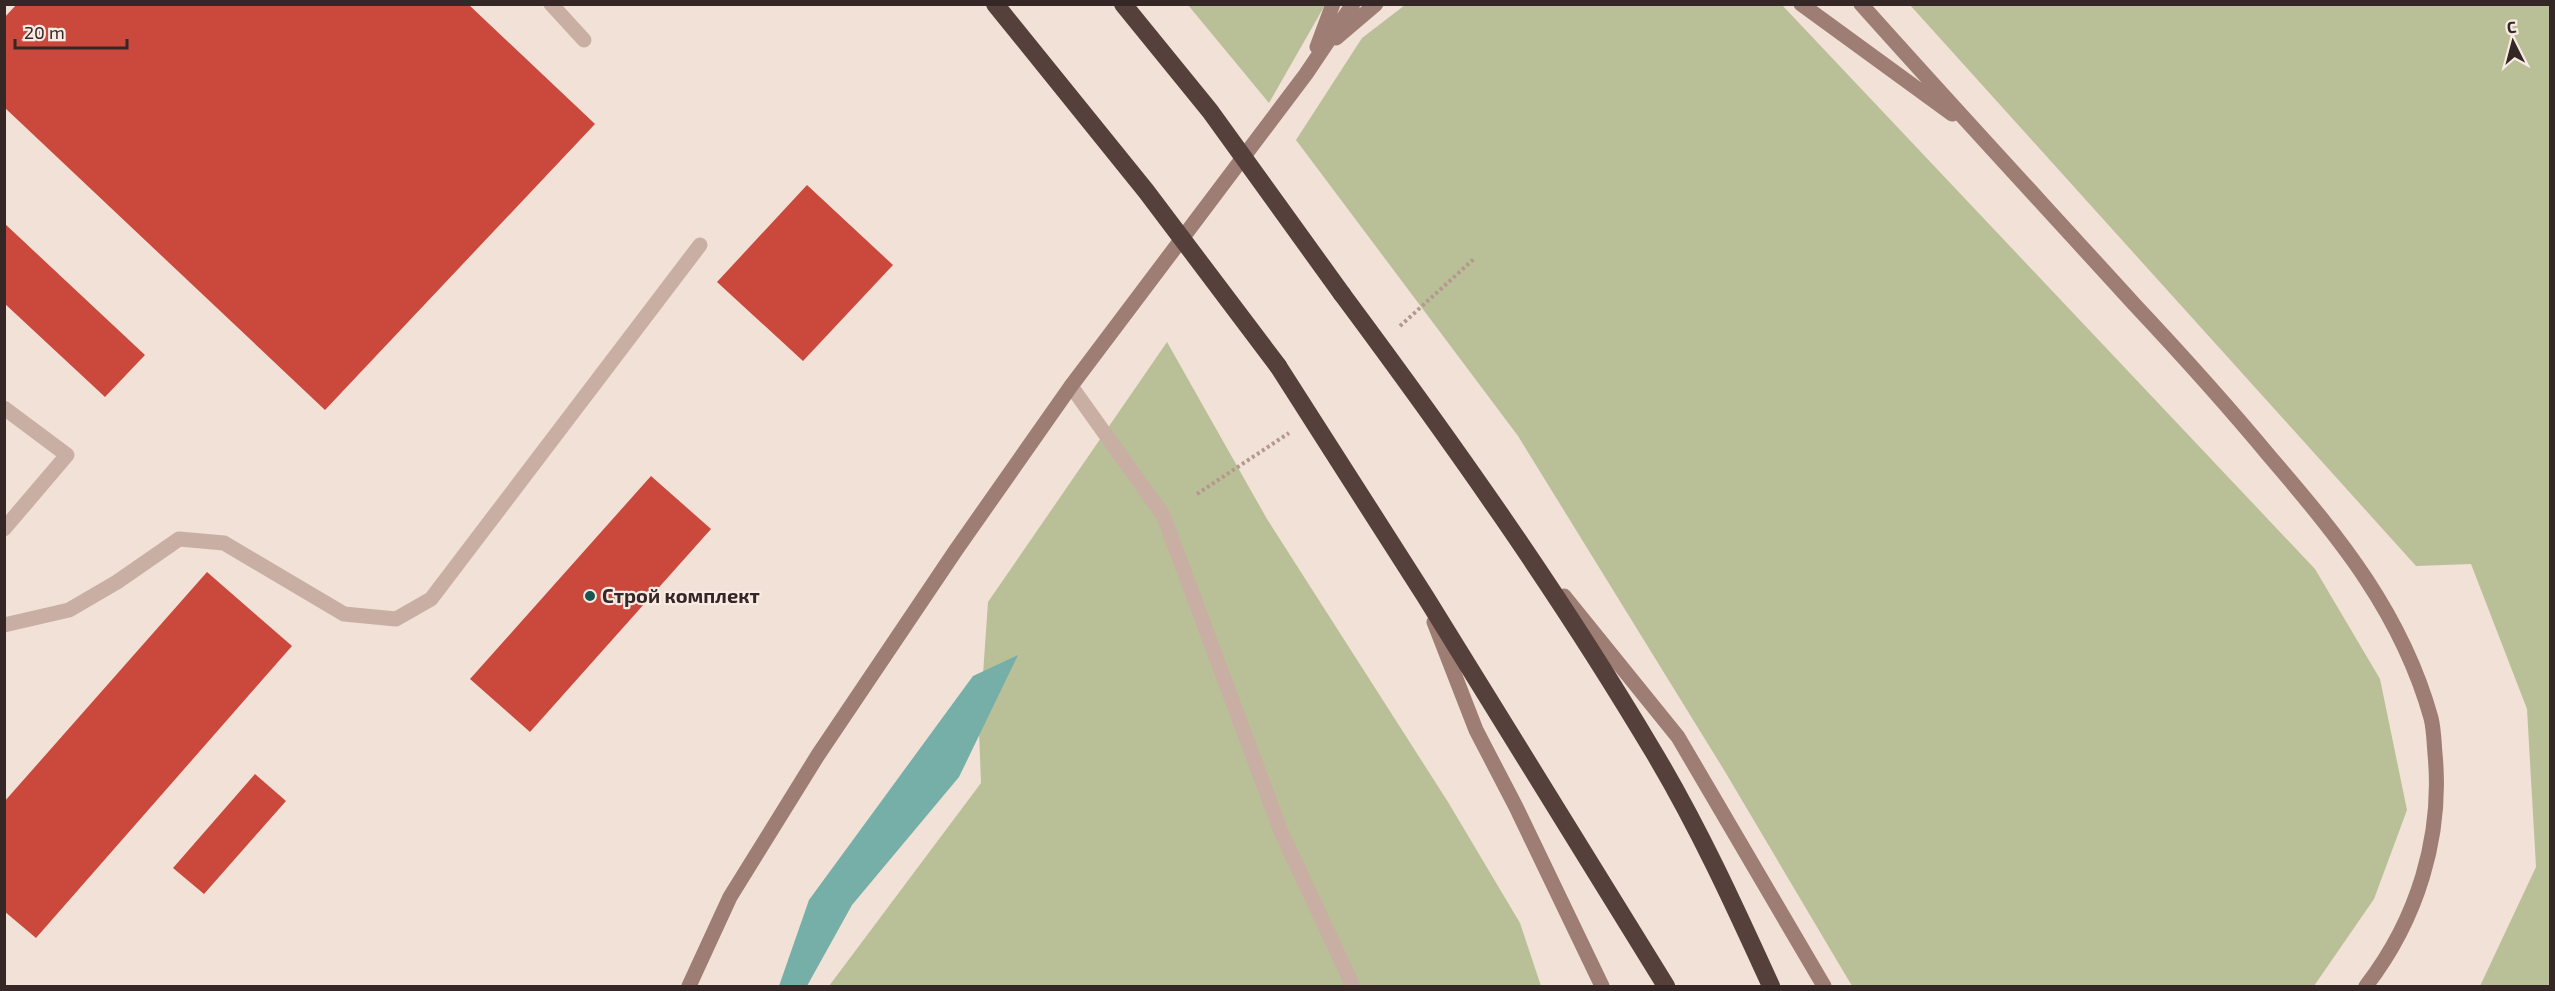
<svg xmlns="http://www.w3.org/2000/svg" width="2555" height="991" font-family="'Exo 2',sans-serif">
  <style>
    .green { fill: #b9c097 }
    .water { fill: #75afa8 }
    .building { fill: #ca493c }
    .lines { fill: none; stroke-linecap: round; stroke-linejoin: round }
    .path { stroke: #b5988d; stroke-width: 4; stroke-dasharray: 3 3; stroke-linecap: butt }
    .lane { stroke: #c9aea3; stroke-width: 15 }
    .secondary { stroke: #9d7d74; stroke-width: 15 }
    .highway { stroke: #55403c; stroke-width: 18 }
    .highway-bridge { stroke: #55403c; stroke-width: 18 }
    .poi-dot { fill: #1a5651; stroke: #f9ebe3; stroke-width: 2 }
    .labels { text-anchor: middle; stroke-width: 4.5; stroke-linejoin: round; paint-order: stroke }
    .poi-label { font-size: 20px; font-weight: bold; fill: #342725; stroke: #f9ebe3; text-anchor: start }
  </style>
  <rect width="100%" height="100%" fill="#f1e1d7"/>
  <path class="green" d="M 1188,5 L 1325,5 L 1269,103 Z
    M 1405,5 L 1782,5 L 2315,569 L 2380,679 L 2407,810 L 2374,899 L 2314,986 L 1852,986 L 1724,770 L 1518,436 L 1296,140 L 1362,38 Z
    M 1910,5 L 2550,5 L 2550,986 L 2480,986 L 2536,867 L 2527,709 L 2471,564 L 2416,566 Z
    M 1167,342 L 1267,519 L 1448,802 L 1520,923 L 1541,986 L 829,986 L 981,783 L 979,732 L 988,602 Z"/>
  <path class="water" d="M 1018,655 L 959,777 L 852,905 L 807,986 L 779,986 L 809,900 L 973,676 Z"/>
  <path class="building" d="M 17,4 L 468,4 L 595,124 L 325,410 L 4,107 L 4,18 Z
    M 807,185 L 893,265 L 803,361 L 717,282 Z
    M 4,223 L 145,355 L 105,397 L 4,303 Z
    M 651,476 L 711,529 L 530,732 L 470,679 Z
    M 207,572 L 292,646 L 36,938 L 4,911 L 4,802 Z
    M 255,774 L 286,801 L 204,894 L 173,868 Z"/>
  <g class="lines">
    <path class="path" d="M 1400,326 L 1475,258
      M 1197,494 L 1289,433"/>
    <path class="lane" d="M 551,4 L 584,40
      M 1071,386 L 1163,515 L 1282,834 L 1353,986
      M 4,408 L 67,455 L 4,529
      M 4,625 L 69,610 L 117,582 L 179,539 L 224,543 L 344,614 L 396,619 L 431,599 L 700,245"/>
    <path class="secondary" d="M 1801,4 L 1952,114
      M 1861,4 C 1951,105 2043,204 2134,304 C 2181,354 2227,405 2271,458 C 2340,538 2402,614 2431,718 C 2434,730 2434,743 2435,754 C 2443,837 2417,920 2366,986
      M 1336,38 L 1376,4
      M 1317,47 L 1333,4
      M 1564,596 L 1678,737 L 1824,986
      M 1434,622 L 1476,730 L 1516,807 L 1602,986
      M 689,986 L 730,897 L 818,755 L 956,550 L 1071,386 L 1306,74 L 1353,4"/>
    <path class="highway" d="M 1342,294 C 1452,442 1559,593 1653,751 C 1698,826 1735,907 1771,986
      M 1278,366 L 1425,596 L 1666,986"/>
    <path class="highway-bridge" d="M 995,4 L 1146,191 L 1278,366
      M 1123,4 L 1210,111 L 1342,294"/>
  </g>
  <circle class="poi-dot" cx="590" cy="596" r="6"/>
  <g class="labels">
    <g class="poi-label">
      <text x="602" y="603">Строй комплект</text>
    </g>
  </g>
  <rect width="2555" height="991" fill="none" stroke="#342725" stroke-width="12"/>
  <g transform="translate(2513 42) rotate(354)" stroke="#f9ebe3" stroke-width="4.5" paint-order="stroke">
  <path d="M0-4.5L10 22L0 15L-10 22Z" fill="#342725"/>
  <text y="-9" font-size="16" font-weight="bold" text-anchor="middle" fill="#342725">С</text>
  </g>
  <path d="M15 39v9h112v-9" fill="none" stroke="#342725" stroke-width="3"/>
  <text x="24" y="39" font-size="18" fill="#342725" stroke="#f9ebe3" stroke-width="4.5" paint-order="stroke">20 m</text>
</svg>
